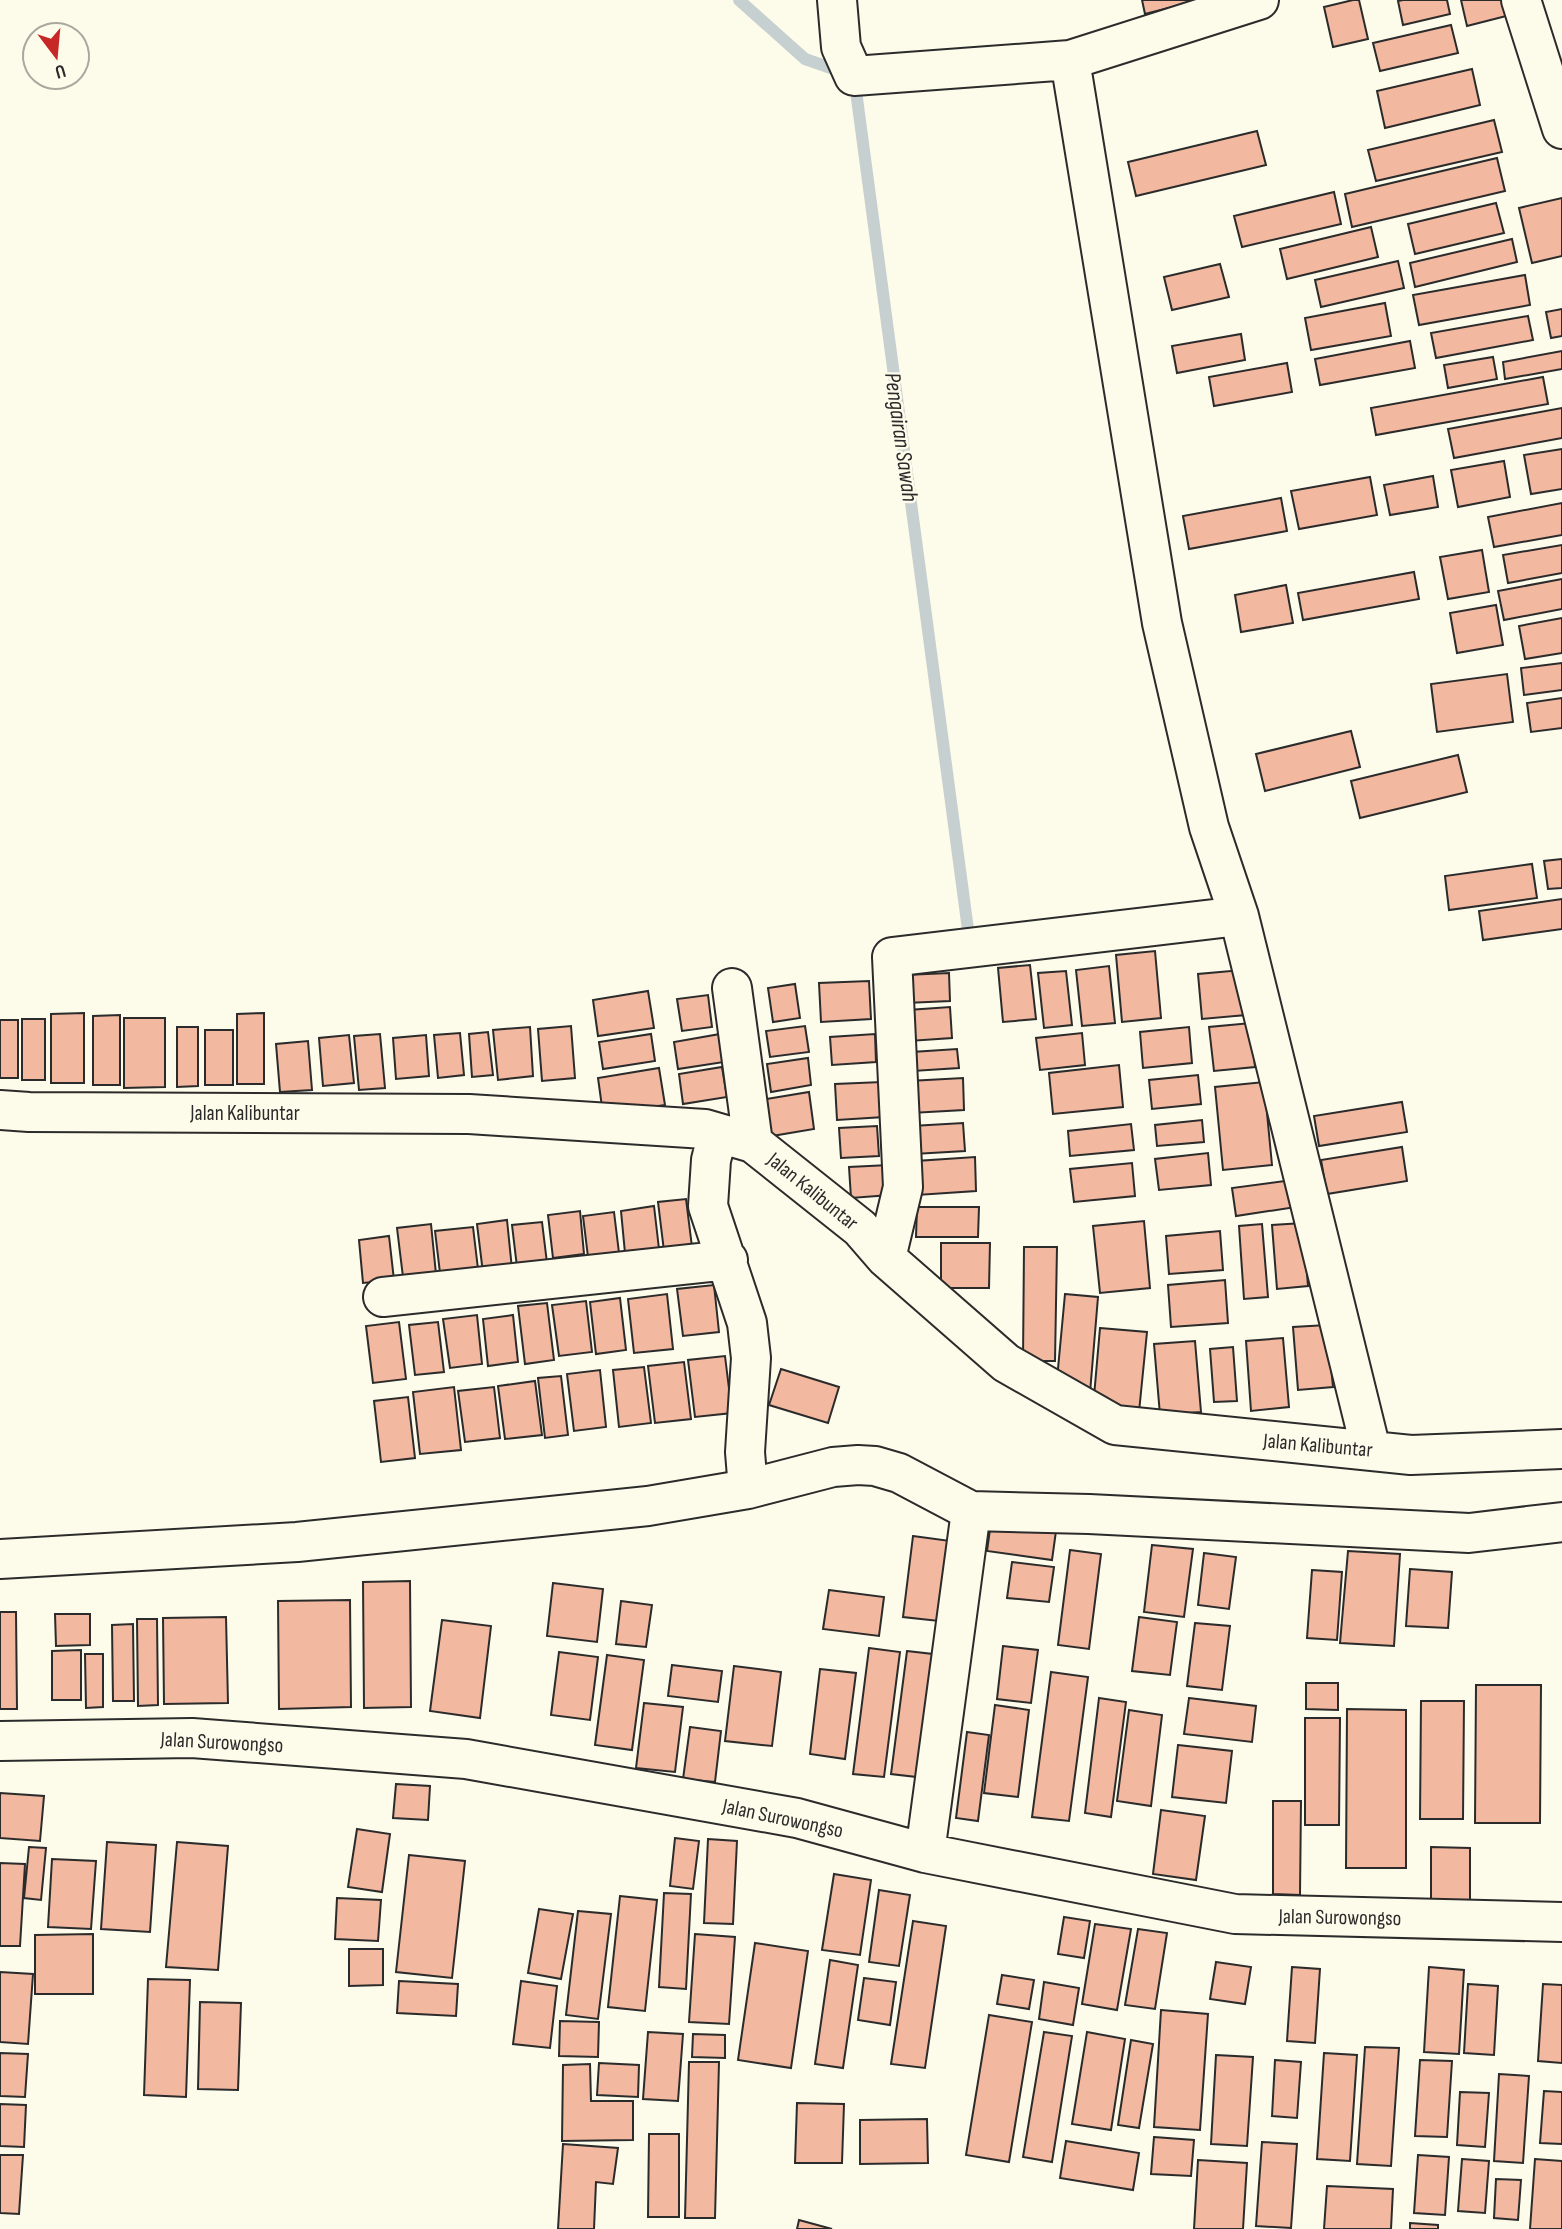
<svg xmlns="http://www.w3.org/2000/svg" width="1562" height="2229" font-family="'Sofia Sans Condensed',sans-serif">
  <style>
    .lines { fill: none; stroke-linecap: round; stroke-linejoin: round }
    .stream { stroke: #c7d0d0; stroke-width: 12 }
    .building { fill: #f2b8a0; stroke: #2b2b2b; stroke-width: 2 }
    .minor-casing { stroke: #2b2b2b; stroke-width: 42 }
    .minor { stroke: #fdfbea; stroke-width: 38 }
    .labels { text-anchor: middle; stroke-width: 5; stroke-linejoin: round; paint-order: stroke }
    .street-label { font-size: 21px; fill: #2b2b2b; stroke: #fdfbea }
    .water-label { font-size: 23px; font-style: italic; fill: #2b2b2b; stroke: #fdfbea }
  </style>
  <rect width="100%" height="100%" fill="#fdfbea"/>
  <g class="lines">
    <path class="stream" d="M 739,0 L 805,59 L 854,76 L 969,937"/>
  </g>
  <path class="building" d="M 1142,0 L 1196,0 L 1196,1 L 1145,14 Z
    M 1353,0 L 1359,0 L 1368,39 L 1333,47 L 1324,7 Z
    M 1403,0 L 1447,0 L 1450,14 L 1403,25 L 1398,1 Z
    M 1461,0 L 1515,0 L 1518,13 L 1467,26 Z
    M 1451,25 L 1458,53 L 1380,71 L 1373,43 Z
    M 1472,69 L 1480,105 L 1385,128 L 1377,91 Z
    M 1494,120 L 1502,152 L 1376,181 L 1368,150 Z
    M 1257,131 L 1266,165 L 1136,196 L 1128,162 Z
    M 1497,158 L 1505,191 L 1352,227 L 1345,194 Z
    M 1334,192 L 1341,224 L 1242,247 L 1234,216 Z
    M 1562,198 L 1562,256 L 1532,263 L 1519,208 Z
    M 1496,203 L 1504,233 L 1415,254 L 1408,224 Z
    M 1371,227 L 1378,257 L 1287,279 L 1280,249 Z
    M 1512,239 L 1517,262 L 1415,287 L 1410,263 Z
    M 1398,261 L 1404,288 L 1321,307 L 1315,280 Z
    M 1220,264 L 1229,297 L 1172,310 L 1164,277 Z
    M 1525,275 L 1530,305 L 1419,325 L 1413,295 Z
    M 1385,303 L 1391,336 L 1311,350 L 1305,318 Z
    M 1562,309 L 1562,336 L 1551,338 L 1546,312 Z
    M 1528,316 L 1533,340 L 1436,358 L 1431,333 Z
    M 1241,334 L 1245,360 L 1177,373 L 1172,346 Z
    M 1410,341 L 1415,368 L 1320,385 L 1315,359 Z
    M 1562,351 L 1562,369 L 1505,379 L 1503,362 Z
    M 1493,357 L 1497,379 L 1448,388 L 1444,365 Z
    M 1287,363 L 1292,392 L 1214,406 L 1209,377 Z
    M 1543,377 L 1548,404 L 1376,435 L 1371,408 Z
    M 1562,408 L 1562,438 L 1454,458 L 1448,429 Z
    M 1562,449 L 1562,489 L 1531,494 L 1524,455 Z
    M 1504,461 L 1510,497 L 1458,507 L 1451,470 Z
    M 1433,476 L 1438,507 L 1390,515 L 1384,485 Z
    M 1370,477 L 1377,515 L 1299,529 L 1291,491 Z
    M 1281,498 L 1287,531 L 1189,549 L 1183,516 Z
    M 1562,503 L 1562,535 L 1494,547 L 1488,517 Z
    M 1562,545 L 1562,573 L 1508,583 L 1503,555 Z
    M 1482,550 L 1489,592 L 1448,599 L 1440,557 Z
    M 1414,572 L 1419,599 L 1303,620 L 1298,593 Z
    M 1562,579 L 1562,609 L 1504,620 L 1498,591 Z
    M 1286,585 L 1293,623 L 1241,632 L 1235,595 Z
    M 1496,605 L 1503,645 L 1457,653 L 1450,613 Z
    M 1562,618 L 1562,653 L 1525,659 L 1519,626 Z
    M 1562,663 L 1562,690 L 1524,695 L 1521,668 Z
    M 1507,674 L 1513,722 L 1437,732 L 1431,684 Z
    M 1562,698 L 1562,728 L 1531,732 L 1527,703 Z
    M 1351,731 L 1360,767 L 1265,791 L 1256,754 Z
    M 1458,755 L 1467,792 L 1360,818 L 1351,781 Z
    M 1562,859 L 1562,888 L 1548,889 L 1544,861 Z
    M 1532,864 L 1537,898 L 1449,910 L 1445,876 Z
    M 1562,899 L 1562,929 L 1483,940 L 1479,911 Z
    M 1155,951 L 1161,1018 L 1122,1022 L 1116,955 Z
    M 1030,965 L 1036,1019 L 1003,1022 L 998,968 Z
    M 1109,966 L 1115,1023 L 1082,1026 L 1076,970 Z
    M 1242,970 L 1246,1015 L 1202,1019 L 1198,974 Z
    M 1066,971 L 1072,1025 L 1044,1028 L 1038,973 Z
    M 949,973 L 950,1001 L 906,1003 L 905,975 Z
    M 869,981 L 871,1019 L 821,1022 L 819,983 Z
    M 795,984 L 800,1018 L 773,1022 L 768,988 Z
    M 648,991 L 654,1028 L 598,1036 L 593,1000 Z
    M 708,995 L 712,1027 L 682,1031 L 677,999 Z
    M 950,1007 L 952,1038 L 909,1041 L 908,1010 Z
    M 84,1013 L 84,1083 L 51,1083 L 51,1014 Z
    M 264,1013 L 264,1084 L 237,1084 L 237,1014 Z
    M 120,1015 L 120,1085 L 93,1085 L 93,1016 Z
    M 124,1018 L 165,1018 L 165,1087 L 124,1088 Z
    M 22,1019 L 45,1019 L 45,1080 L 22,1080 Z
    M 0,1020 L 18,1020 L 18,1078 L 0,1078 Z
    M 1251,1023 L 1255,1067 L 1214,1071 L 1209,1027 Z
    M 571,1026 L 575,1078 L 542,1081 L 538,1029 Z
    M 805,1026 L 809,1052 L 770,1057 L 766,1031 Z
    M 177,1027 L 198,1027 L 198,1086 L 177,1087 Z
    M 530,1027 L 533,1076 L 498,1080 L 493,1030 Z
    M 1189,1027 L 1192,1063 L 1143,1068 L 1140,1032 Z
    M 205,1030 L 233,1030 L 233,1085 L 205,1085 Z
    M 488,1032 L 493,1075 L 472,1077 L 469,1034 Z
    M 460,1033 L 464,1075 L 438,1078 L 434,1035 Z
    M 1082,1033 L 1085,1065 L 1040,1070 L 1036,1038 Z
    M 380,1034 L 385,1088 L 359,1090 L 354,1036 Z
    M 651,1034 L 655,1061 L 603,1069 L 599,1042 Z
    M 720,1034 L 724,1062 L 678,1069 L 674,1042 Z
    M 875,1034 L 876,1062 L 832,1065 L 830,1037 Z
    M 349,1035 L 354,1083 L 323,1086 L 319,1038 Z
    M 426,1035 L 429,1076 L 396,1079 L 393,1038 Z
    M 308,1041 L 312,1090 L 280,1092 L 276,1044 Z
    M 957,1049 L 959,1068 L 913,1071 L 912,1052 Z
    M 808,1058 L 811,1085 L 771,1092 L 767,1064 Z
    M 1119,1065 L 1123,1107 L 1053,1114 L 1049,1073 Z
    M 722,1067 L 727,1097 L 683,1104 L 679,1074 Z
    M 659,1068 L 665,1105 L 603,1114 L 598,1078 Z
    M 1198,1075 L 1201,1104 L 1152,1109 L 1149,1080 Z
    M 963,1078 L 964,1110 L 911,1113 L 909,1081 Z
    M 882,1082 L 884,1117 L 837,1120 L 835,1084 Z
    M 1264,1082 L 1272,1165 L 1223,1170 L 1215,1087 Z
    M 809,1092 L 814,1129 L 766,1137 L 761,1100 Z
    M 1402,1102 L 1407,1132 L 1319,1146 L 1314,1116 Z
    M 1202,1120 L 1204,1142 L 1157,1146 L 1155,1125 Z
    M 963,1123 L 965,1151 L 914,1154 L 912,1126 Z
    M 1131,1124 L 1134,1150 L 1070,1156 L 1068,1131 Z
    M 877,1126 L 879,1156 L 841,1158 L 839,1128 Z
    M 1402,1147 L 1407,1181 L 1327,1194 L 1321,1160 Z
    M 1208,1153 L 1211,1185 L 1159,1190 L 1155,1159 Z
    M 975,1157 L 976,1191 L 917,1195 L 916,1161 Z
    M 1132,1163 L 1135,1196 L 1074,1202 L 1070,1169 Z
    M 889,1165 L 890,1195 L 851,1198 L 849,1167 Z
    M 1292,1180 L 1296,1207 L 1236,1216 L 1232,1188 Z
    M 686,1199 L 692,1247 L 664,1251 L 658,1202 Z
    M 654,1206 L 659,1249 L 625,1253 L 621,1211 Z
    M 917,1207 L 979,1207 L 978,1237 L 916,1237 Z
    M 580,1211 L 584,1254 L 553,1258 L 548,1215 Z
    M 614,1212 L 619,1253 L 588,1257 L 583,1216 Z
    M 507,1220 L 512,1269 L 483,1273 L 477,1224 Z
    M 1144,1221 L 1150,1288 L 1100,1293 L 1093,1226 Z
    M 542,1222 L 547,1263 L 517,1267 L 512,1225 Z
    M 1303,1223 L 1308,1286 L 1277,1289 L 1272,1225 Z
    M 431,1224 L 436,1274 L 403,1277 L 397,1228 Z
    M 1262,1224 L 1268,1297 L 1244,1299 L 1239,1226 Z
    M 473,1227 L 478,1269 L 440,1273 L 435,1231 Z
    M 1220,1231 L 1223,1270 L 1169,1274 L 1166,1236 Z
    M 389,1236 L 394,1280 L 363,1283 L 359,1240 Z
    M 941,1243 L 990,1243 L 989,1288 L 941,1288 Z
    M 1024,1247 L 1057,1247 L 1055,1361 L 1023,1361 Z
    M 1225,1280 L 1228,1323 L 1171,1327 L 1168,1285 Z
    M 714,1285 L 719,1332 L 683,1336 L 677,1289 Z
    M 667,1294 L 673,1349 L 634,1353 L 628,1299 Z
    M 1065,1294 L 1098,1297 L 1090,1393 L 1056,1390 Z
    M 620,1298 L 626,1350 L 596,1354 L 590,1302 Z
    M 586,1301 L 592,1352 L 559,1356 L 552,1305 Z
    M 547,1303 L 554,1360 L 525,1364 L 518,1306 Z
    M 477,1315 L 482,1364 L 450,1368 L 443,1319 Z
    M 513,1315 L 518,1362 L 488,1366 L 483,1319 Z
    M 399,1322 L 406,1379 L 373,1383 L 366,1326 Z
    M 438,1322 L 444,1372 L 415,1375 L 409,1325 Z
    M 1327,1325 L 1333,1387 L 1298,1390 L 1293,1327 Z
    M 1100,1328 L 1147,1332 L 1139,1412 L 1093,1408 Z
    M 1283,1338 L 1289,1407 L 1251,1411 L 1246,1341 Z
    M 1195,1341 L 1201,1412 L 1160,1415 L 1154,1344 Z
    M 1233,1347 L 1237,1401 L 1214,1402 L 1210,1349 Z
    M 725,1356 L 732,1413 L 695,1417 L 688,1360 Z
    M 684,1362 L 691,1419 L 655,1423 L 648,1366 Z
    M 644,1367 L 651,1423 L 619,1427 L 613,1370 Z
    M 781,1369 L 839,1387 L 828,1423 L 769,1405 Z
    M 600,1370 L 606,1427 L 574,1431 L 567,1374 Z
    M 561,1376 L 568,1435 L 545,1438 L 538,1378 Z
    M 535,1381 L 542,1435 L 505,1439 L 498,1386 Z
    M 454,1387 L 461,1450 L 420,1454 L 413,1392 Z
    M 494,1387 L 500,1438 L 465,1442 L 458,1391 Z
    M 408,1397 L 415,1458 L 381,1462 L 374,1401 Z
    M 991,1522 L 1056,1531 L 1052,1560 L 987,1551 Z
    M 913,1536 L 958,1542 L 948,1622 L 903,1617 Z
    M 1152,1545 L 1193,1549 L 1184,1617 L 1144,1612 Z
    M 1070,1550 L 1101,1554 L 1089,1649 L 1058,1645 Z
    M 1348,1551 L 1400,1554 L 1394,1646 L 1340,1643 Z
    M 1204,1553 L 1236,1557 L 1229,1609 L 1198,1605 Z
    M 1012,1562 L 1054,1567 L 1049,1602 L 1007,1598 Z
    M 1410,1569 L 1452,1572 L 1448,1628 L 1406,1626 Z
    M 1312,1570 L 1342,1572 L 1337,1640 L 1307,1638 Z
    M 410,1581 L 411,1707 L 364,1708 L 363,1582 Z
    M 553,1583 L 603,1589 L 597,1642 L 547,1636 Z
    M 829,1590 L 884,1597 L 879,1636 L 823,1629 Z
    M 350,1600 L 351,1707 L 279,1709 L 278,1601 Z
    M 621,1601 L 652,1605 L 646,1647 L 616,1644 Z
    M 0,1612 L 16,1612 L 17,1709 L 0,1709 Z
    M 55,1614 L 90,1614 L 90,1645 L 56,1646 Z
    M 226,1617 L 228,1703 L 164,1704 L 163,1618 Z
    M 1139,1617 L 1177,1622 L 1170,1675 L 1132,1671 Z
    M 137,1619 L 157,1619 L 158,1705 L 138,1706 Z
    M 442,1620 L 491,1626 L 480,1718 L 430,1711 Z
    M 1195,1623 L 1230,1626 L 1222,1690 L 1187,1686 Z
    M 133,1624 L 134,1701 L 113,1701 L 112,1625 Z
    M 1003,1646 L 1038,1650 L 1031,1703 L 997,1699 Z
    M 869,1648 L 900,1652 L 884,1777 L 853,1774 Z
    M 81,1650 L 81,1700 L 52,1700 L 52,1651 Z
    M 907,1651 L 950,1656 L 934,1779 L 891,1774 Z
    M 559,1652 L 598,1657 L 590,1720 L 551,1715 Z
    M 85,1654 L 103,1654 L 103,1707 L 86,1708 Z
    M 607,1655 L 644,1660 L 632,1750 L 595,1745 Z
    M 672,1665 L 722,1671 L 718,1702 L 668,1696 Z
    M 734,1666 L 781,1672 L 772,1746 L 725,1741 Z
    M 820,1669 L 856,1673 L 845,1759 L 810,1754 Z
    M 1051,1672 L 1088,1677 L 1069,1821 L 1032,1817 Z
    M 1306,1683 L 1338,1683 L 1338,1710 L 1306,1709 Z
    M 1476,1685 L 1541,1685 L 1540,1823 L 1475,1823 Z
    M 1099,1698 L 1126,1702 L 1111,1817 L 1085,1813 Z
    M 1189,1698 L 1256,1706 L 1252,1742 L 1184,1734 Z
    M 1421,1701 L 1464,1701 L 1463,1819 L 1420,1819 Z
    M 644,1703 L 683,1707 L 675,1772 L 636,1768 Z
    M 995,1705 L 1029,1710 L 1018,1797 L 984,1793 Z
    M 1347,1709 L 1406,1710 L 1406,1868 L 1346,1868 Z
    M 1129,1710 L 1162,1715 L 1151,1806 L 1117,1801 Z
    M 1305,1718 L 1340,1718 L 1339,1825 L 1305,1825 Z
    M 690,1727 L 721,1731 L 715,1782 L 683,1779 Z
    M 967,1732 L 989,1735 L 978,1821 L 956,1818 Z
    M 1178,1745 L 1232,1751 L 1226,1803 L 1172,1797 Z
    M 396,1784 L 430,1786 L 428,1820 L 393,1818 Z
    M 0,1793 L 44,1796 L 40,1841 L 0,1838 Z
    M 1273,1801 L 1301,1801 L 1300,1895 L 1273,1894 Z
    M 1161,1810 L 1205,1816 L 1196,1880 L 1153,1874 Z
    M 357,1829 L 390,1834 L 382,1892 L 348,1887 Z
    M 675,1838 L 699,1841 L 693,1889 L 670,1886 Z
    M 708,1839 L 737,1841 L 733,1924 L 704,1923 Z
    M 107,1842 L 156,1845 L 150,1932 L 101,1929 Z
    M 177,1842 L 228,1846 L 218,1970 L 166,1967 Z
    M 29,1847 L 46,1848 L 41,1900 L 24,1898 Z
    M 1431,1847 L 1470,1848 L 1470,1902 L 1431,1902 Z
    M 409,1855 L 465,1861 L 452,1978 L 396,1972 Z
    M 52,1859 L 96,1861 L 91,1929 L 48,1927 Z
    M 0,1863 L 25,1864 L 20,1946 L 0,1946 Z
    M 834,1874 L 871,1880 L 860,1955 L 822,1950 Z
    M 879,1890 L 910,1895 L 899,1966 L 869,1962 Z
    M 664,1893 L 691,1894 L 686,1989 L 659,1987 Z
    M 620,1896 L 657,1900 L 645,2011 L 608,2007 Z
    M 337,1898 L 381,1900 L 378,1941 L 335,1939 Z
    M 539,1909 L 573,1914 L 561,1979 L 528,1973 Z
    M 578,1911 L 611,1914 L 598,2019 L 566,2015 Z
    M 1064,1917 L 1090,1921 L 1084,1958 L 1058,1954 Z
    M 913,1921 L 946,1926 L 925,2068 L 891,2064 Z
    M 1095,1924 L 1131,1929 L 1117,2010 L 1082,2004 Z
    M 1138,1929 L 1167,1933 L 1155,2009 L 1125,2005 Z
    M 93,1934 L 93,1994 L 35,1994 L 35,1935 Z
    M 695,1934 L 735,1937 L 729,2024 L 689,2022 Z
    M 755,1943 L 808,1951 L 791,2068 L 738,2060 Z
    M 349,1949 L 383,1949 L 383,1985 L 349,1986 Z
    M 830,1960 L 858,1965 L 843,2068 L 815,2064 Z
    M 1216,1962 L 1251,1967 L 1245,2004 L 1210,1999 Z
    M 1292,1967 L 1320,1969 L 1315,2043 L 1287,2041 Z
    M 1429,1967 L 1464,1970 L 1459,2054 L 1424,2052 Z
    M 0,1972 L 33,1974 L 28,2044 L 0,2042 Z
    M 1002,1975 L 1034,1980 L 1029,2009 L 997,2004 Z
    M 864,1978 L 896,1982 L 890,2025 L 858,2020 Z
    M 148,1979 L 190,1980 L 186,2097 L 144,2095 Z
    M 399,1981 L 458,1984 L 456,2016 L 397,2013 Z
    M 521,1981 L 557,1986 L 550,2048 L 513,2044 Z
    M 1044,1982 L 1079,1988 L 1073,2025 L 1039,2019 Z
    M 1468,1984 L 1498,1986 L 1494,2055 L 1464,2053 Z
    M 1543,1984 L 1562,1985 L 1562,2063 L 1538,2061 Z
    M 200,2002 L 241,2003 L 238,2090 L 198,2089 Z
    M 1161,2010 L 1208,2014 L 1200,2130 L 1154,2127 Z
    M 989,2015 L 1032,2022 L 1009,2162 L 966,2155 Z
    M 560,2021 L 599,2022 L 598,2057 L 559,2056 Z
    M 648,2032 L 683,2034 L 678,2101 L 643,2099 Z
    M 1044,2032 L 1072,2036 L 1052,2162 L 1023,2157 Z
    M 1087,2032 L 1125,2039 L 1111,2130 L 1072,2124 Z
    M 693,2034 L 725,2035 L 725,2058 L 692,2057 Z
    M 1131,2040 L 1153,2044 L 1139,2128 L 1118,2125 Z
    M 1365,2047 L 1399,2048 L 1391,2166 L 1357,2164 Z
    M 0,2053 L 28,2054 L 25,2097 L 0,2096 Z
    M 1324,2053 L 1357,2055 L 1350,2161 L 1317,2159 Z
    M 1216,2055 L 1253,2057 L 1247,2146 L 1211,2144 Z
    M 1275,2060 L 1301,2062 L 1297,2118 L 1272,2116 Z
    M 1420,2060 L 1452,2061 L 1447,2137 L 1415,2136 Z
    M 689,2062 L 719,2062 L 715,2218 L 685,2218 Z
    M 599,2063 L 639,2065 L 638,2097 L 597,2095 Z
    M 590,2064 L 591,2101 L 633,2101 L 633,2140 L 562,2141 L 563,2065 Z
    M 1499,2074 L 1529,2076 L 1523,2163 L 1494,2161 Z
    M 1544,2091 L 1562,2092 L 1562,2144 L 1540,2143 Z
    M 1460,2092 L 1489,2093 L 1485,2147 L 1457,2145 Z
    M 797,2103 L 844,2104 L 842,2163 L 795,2163 Z
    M 0,2104 L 26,2105 L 24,2147 L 0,2146 Z
    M 927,2119 L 928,2163 L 860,2164 L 860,2120 Z
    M 649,2134 L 679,2134 L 679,2217 L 648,2217 Z
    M 1154,2137 L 1194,2140 L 1191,2176 L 1151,2174 Z
    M 1066,2141 L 1139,2153 L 1133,2190 L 1060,2178 Z
    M 1262,2142 L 1297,2144 L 1291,2228 L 1256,2226 Z
    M 563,2144 L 618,2148 L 613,2184 L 596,2182 L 594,2229 L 558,2229 Z
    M 0,2155 L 23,2155 L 19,2214 L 0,2213 Z
    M 1418,2155 L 1449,2157 L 1445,2215 L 1414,2213 Z
    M 1462,2159 L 1489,2161 L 1485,2213 L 1458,2211 Z
    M 1535,2159 L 1562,2161 L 1562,2229 L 1530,2229 Z
    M 1198,2160 L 1247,2163 L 1243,2229 L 1194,2229 Z
    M 1496,2179 L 1521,2180 L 1518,2220 L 1494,2218 Z
    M 1327,2186 L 1393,2189 L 1391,2229 L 1324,2229 Z
    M 799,2220 L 832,2229 L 797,2229 Z
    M 1410,2223 L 1438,2225 L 1438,2229 L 1410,2229 Z"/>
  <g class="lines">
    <defs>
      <path id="minor" d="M 837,0 L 841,47 L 854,76 L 1070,60 L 1259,0
        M 1521,0 L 1562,129
        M 1070,60 L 1162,623 L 1209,827 L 1239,916 L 1371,1450
        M 732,988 L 753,1143
        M 0,1110 L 29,1112 L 469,1114 L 705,1129 L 753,1143 L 860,1228 L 886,1258 L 1006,1363 L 1115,1425 L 1411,1455 L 1562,1449
        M 718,1133 L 711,1160 L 708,1206 L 747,1323 L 751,1358 L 745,1452 L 748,1489
        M 886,1258 L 903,1187 L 892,957 L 1239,916
        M 383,1297 L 728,1260
        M 0,1559 L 297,1542 L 648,1506 L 748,1489 L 833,1467 L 858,1465 L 875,1466 L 899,1473 L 971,1511 L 1089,1514 L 1469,1533 L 1562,1522
        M 0,1741 L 192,1738 L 466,1759 L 797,1818 L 925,1853 L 1235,1914 L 1562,1922
        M 925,1853 L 971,1511"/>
    </defs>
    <use href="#minor" class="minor-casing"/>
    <use href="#minor" class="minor"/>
  </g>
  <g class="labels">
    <g class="street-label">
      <text x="245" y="1120">Jalan Kalibuntar</text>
      <text transform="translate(813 1191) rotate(39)" y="7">Jalan Kalibuntar</text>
      <text transform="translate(1318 1445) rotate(5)" y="7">Jalan Kalibuntar</text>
      <text transform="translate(222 1742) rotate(3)" y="7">Jalan Surowongso</text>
      <text transform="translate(783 1818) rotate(12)" y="7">Jalan Surowongso</text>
      <text transform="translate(1340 1917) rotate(1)" y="7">Jalan Surowongso</text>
    </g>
    <g class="water-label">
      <text transform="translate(902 437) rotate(82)" y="8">Pengairan Sawah</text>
    </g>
  </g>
  <g transform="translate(56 56) rotate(164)"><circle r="33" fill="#fdfbea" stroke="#a9a89e" stroke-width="2"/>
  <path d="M0-5L12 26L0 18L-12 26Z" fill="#c62828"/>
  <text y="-10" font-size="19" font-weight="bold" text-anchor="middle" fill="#2b2b2b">U</text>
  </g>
</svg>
